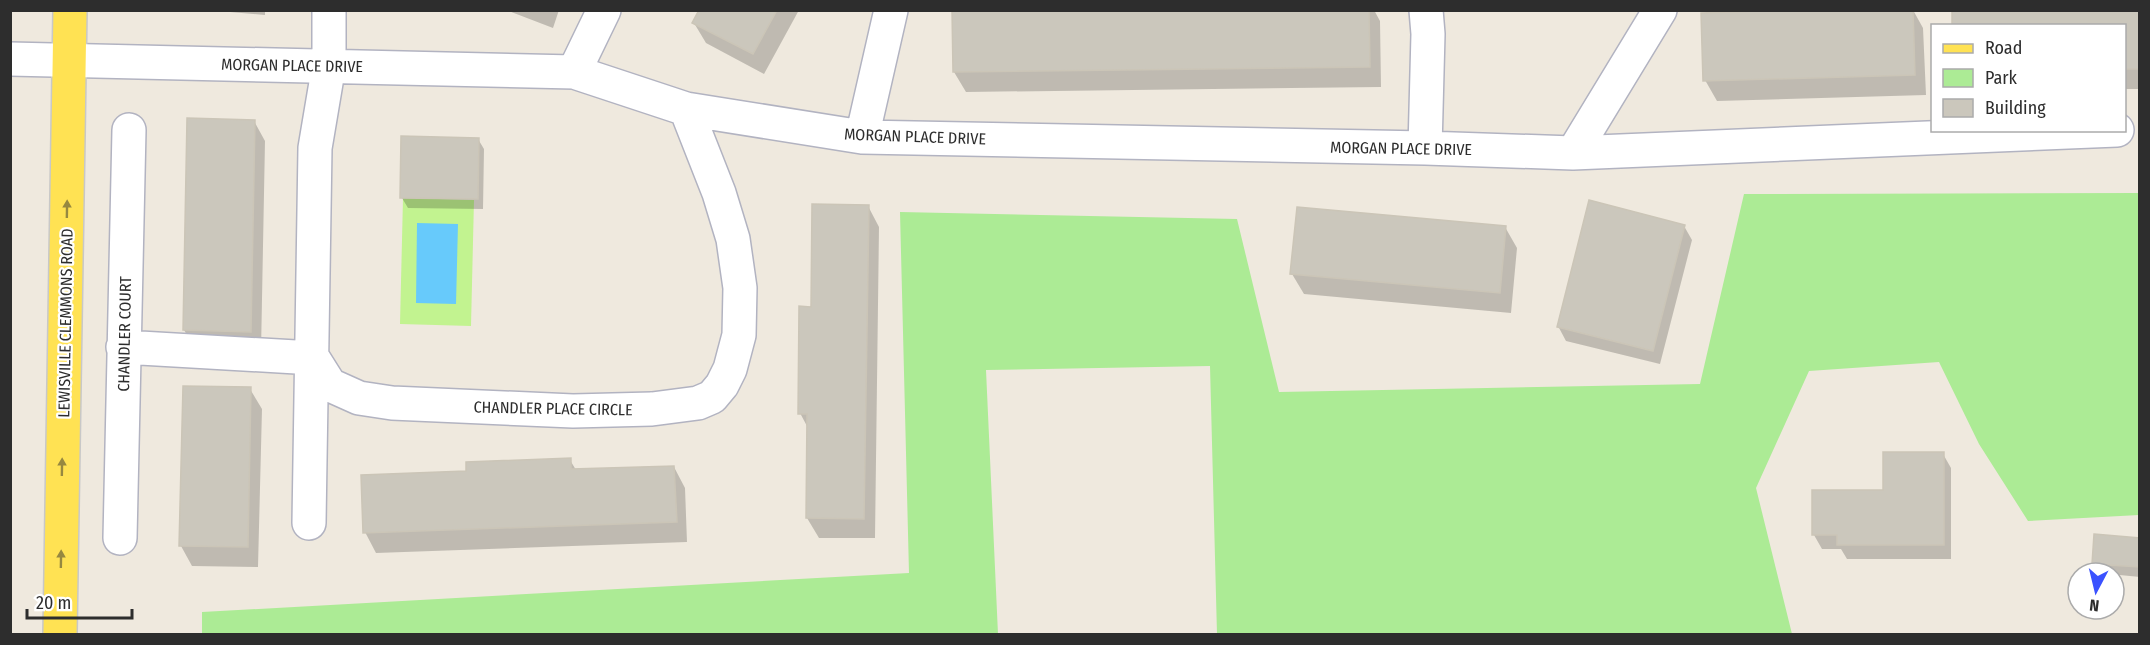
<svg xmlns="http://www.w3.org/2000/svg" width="2150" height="645" font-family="'Fira Sans Condensed',sans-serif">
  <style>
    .green { fill: #aceb95 }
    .pitch { fill: #c2f390 }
    .water { fill: #67cafb }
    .shadow { fill: #0003 }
    .building { fill: #cbc7bc; stroke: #cbc5b7; stroke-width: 1.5 }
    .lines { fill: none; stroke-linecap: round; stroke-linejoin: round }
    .minor-casing { stroke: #b2b3c1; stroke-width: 36 }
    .major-casing { stroke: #c8c8c8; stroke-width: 36 }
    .minor { stroke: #fff; stroke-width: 33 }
    .major { stroke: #ffe253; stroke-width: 33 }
    .oneway { fill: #968840 }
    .labels { text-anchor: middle; stroke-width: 4.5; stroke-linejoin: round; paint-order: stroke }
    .street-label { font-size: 16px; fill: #2d2d2d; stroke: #fff }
  </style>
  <rect width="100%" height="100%" fill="#efe9de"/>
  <path class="green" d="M 2139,193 L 2139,515 L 2028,521 L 1979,444 L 1939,362 L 1809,371 L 1756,488 L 1792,634 L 1217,634 L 1210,366 L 986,370 L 998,634 L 202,634 L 202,612 L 909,573 L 900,212 L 1237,219 L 1279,392 L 1700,384 L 1744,194 Z"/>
  <path class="pitch" d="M 403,198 L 474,200 L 471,326 L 400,324 Z"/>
  <path class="water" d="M 417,223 L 458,224 L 456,304 L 416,303 Z"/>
  <path class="shadow" d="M 207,10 L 265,10 L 265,15 Z
    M 506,10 L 559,10 L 553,28 Z
    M 701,10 L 799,10 L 764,74 L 706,43 L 694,23 Z
    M 953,10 L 1374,10 L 1380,21 L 1381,87 L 966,92 L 954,72 Z
    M 1833,10 L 1913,10 L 1923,28 L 1926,95 L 1717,101 L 1705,80 Z
    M 2140,10 L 2140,89 L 2124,89 L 2124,26 Z
    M 254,121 L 265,141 L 261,352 L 196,350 L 184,330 Z
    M 478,139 L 484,149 L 483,209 L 408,208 L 402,198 Z
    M 868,206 L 879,227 L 875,538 L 819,538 L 807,518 L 808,428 L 800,413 L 812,308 Z
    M 1684,226 L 1692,240 L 1660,364 L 1566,341 L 1558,326 Z
    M 1505,227 L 1517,248 L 1511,313 L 1304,294 L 1292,274 Z
    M 250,389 L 262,409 L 258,567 L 192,566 L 181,546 Z
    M 1943,454 L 1951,468 L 1951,559 L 1847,559 L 1841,549 L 1822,549 L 1814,535 Z
    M 570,460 L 576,470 L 674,467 L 685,488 L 687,542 L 376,553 L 365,532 L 468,473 Z
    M 2140,539 L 2140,577 L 2099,573 L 2094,563 Z"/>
  <path class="building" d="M 699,10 L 777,10 L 753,54 L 692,23 Z
    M 952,10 L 1369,10 L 1370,67 L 953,72 Z
    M 1784,10 L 1913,10 L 1915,75 L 1703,81 L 1701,13 Z
    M 1952,10 L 2140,10 L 2140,69 L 2124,69 L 2124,26 L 1952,26 Z
    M 187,118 L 255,120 L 251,332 L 183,330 Z
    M 401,136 L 479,138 L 478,199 L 400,198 Z
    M 1589,200 L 1685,225 L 1653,351 L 1557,327 Z
    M 812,204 L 869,205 L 864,519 L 806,518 L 807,414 L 798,414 L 799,306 L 811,307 Z
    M 1297,207 L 1506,226 L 1500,293 L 1290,274 Z
    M 183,386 L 251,387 L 248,547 L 179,546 Z
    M 1883,452 L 1944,452 L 1944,545 L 1837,545 L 1837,535 L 1812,535 L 1812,490 L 1883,490 Z
    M 571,458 L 571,469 L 674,466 L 677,522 L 363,533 L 361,475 L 466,471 L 466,462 Z
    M 2094,534 L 2140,538 L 2140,567 L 2092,564 Z"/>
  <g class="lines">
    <defs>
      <path id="minor" d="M 10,59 L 574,72 L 686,109 L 719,193 L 733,239 L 740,288 L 739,335 L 730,369 L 722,385 L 712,397 L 698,403 L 652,409 L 573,411 L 392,403 L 359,398 L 330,385 L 313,358 L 123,347
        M 574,72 L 604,10
        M 686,109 L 862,137 L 1425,148 L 1573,153 L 2117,130
        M 862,137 L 891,10
        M 1425,148 L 1428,34 L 1426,10
        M 1573,153 L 1660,10
        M 309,523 L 315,148 L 329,65 L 329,10
        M 120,538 L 129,130"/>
      <path id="major" d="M 60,634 L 70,10"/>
    </defs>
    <use href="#minor" class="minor-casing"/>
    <use href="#major" class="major-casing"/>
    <use href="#minor" class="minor"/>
    <use href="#major" class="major"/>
  </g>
  <defs><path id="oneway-solid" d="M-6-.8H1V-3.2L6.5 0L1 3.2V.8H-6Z" transform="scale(1.5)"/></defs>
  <g class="oneway">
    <use href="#oneway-solid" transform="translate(67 209) rotate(-89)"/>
    <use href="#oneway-solid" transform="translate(62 467) rotate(-89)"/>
    <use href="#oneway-solid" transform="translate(61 559) rotate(-89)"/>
  </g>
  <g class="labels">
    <g class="street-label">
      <text transform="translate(292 65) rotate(1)" y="6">MORGAN PLACE DRIVE</text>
      <text transform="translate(915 136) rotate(2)" y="6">MORGAN PLACE DRIVE</text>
      <text transform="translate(1401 148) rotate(1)" y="6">MORGAN PLACE DRIVE</text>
      <text transform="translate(65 323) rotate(-89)" y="6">LEWISVILLE CLEMMONS ROAD</text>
      <text transform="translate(124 334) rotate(-89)" y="6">CHANDLER COURT</text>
      <text transform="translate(553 408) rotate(1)" y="6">CHANDLER PLACE CIRCLE</text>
    </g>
  </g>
  <rect width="2150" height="645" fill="none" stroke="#2d2d2d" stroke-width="24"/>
  <rect x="1931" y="24" width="195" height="108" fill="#ffffff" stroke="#ababab" stroke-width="1.5"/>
  <rect x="1943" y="44" width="30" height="9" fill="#ffe253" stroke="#ababab" stroke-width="1.5"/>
  <text x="1985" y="54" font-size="18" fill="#2d2d2d">Road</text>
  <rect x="1943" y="69" width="30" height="18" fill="#aceb95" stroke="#ababab" stroke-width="1.5"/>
  <text x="1985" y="84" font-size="18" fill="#2d2d2d">Park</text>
  <rect x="1943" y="99" width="30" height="18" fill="#cbc7bc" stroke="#ababab" stroke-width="1.5"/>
  <text x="1985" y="114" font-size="18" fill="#2d2d2d">Building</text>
  <g transform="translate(2096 591) rotate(187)"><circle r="28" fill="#ffffff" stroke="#ababab" stroke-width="1.5"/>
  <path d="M0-4.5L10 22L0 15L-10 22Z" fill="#3b52ff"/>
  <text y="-9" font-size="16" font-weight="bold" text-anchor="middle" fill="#2d2d2d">N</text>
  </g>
  <path d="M27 609v9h105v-9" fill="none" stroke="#2d2d2d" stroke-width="3"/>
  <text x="36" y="609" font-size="18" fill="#2d2d2d" stroke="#ffffff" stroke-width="4.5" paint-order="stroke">20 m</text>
</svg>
